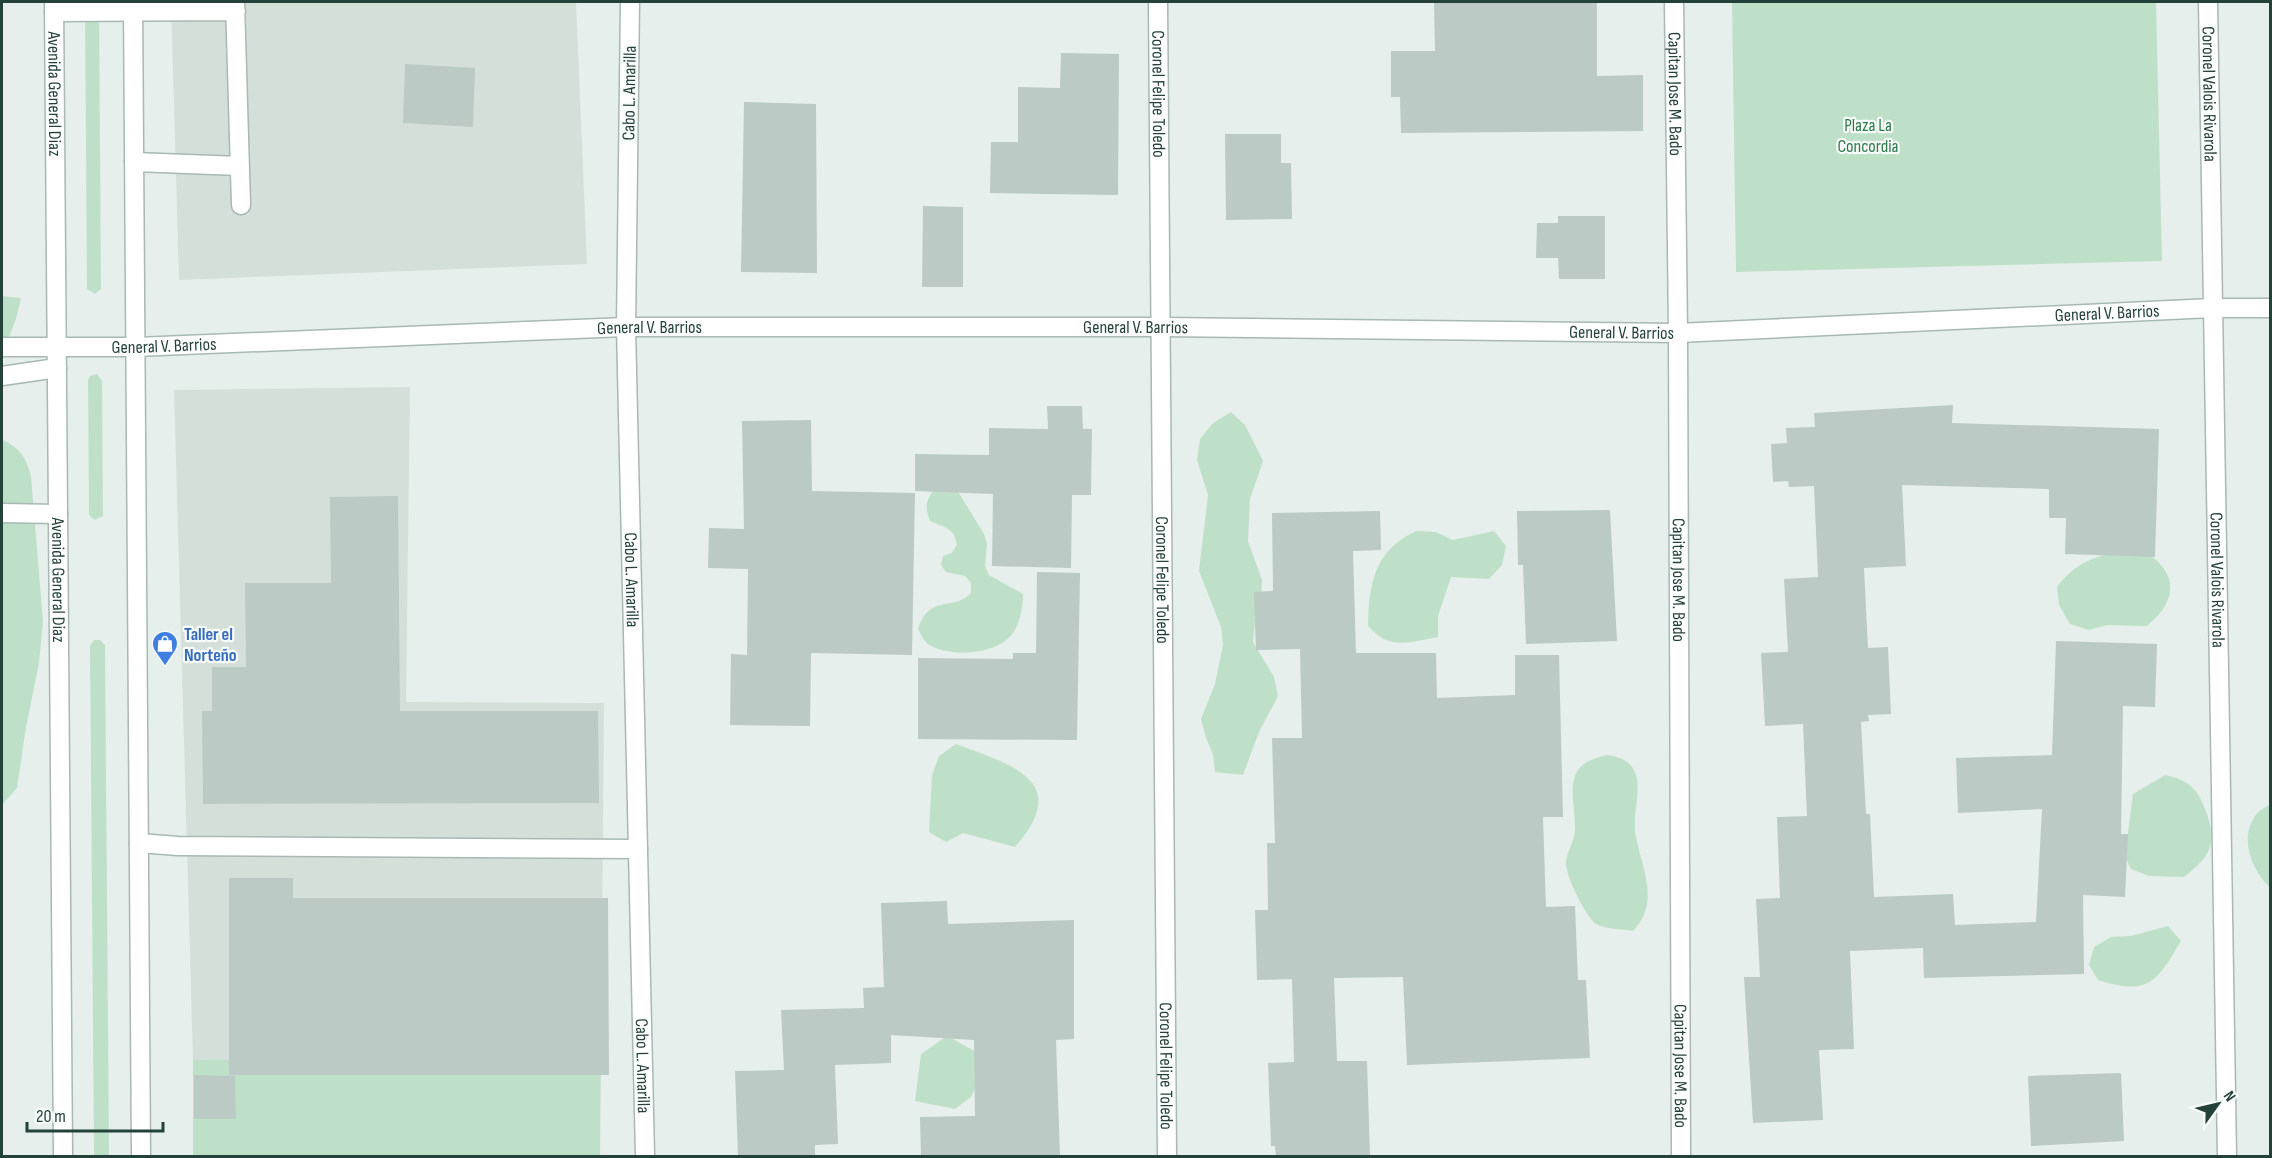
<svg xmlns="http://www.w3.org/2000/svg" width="2272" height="1158" font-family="'Sofia Sans Condensed',sans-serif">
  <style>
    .built { fill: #d4dfda }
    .green { fill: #bfe0c8 }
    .building { fill: #bbcac4 }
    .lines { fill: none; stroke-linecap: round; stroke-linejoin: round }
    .lane-casing { stroke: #a8b8b2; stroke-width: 21 }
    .street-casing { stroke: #a8b8b2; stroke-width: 21 }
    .lane { stroke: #fff; stroke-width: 18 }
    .street { stroke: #fff; stroke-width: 18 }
    .labels { text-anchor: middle; stroke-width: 4.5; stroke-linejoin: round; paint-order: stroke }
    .street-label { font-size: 18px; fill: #24423a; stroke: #f7fbf9 }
    .park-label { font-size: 18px; fill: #2d7a4b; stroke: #f7fbf9 }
    .shop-label { font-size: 18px; font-weight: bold; fill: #366cbe; stroke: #f7fbf9; text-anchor: start }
  </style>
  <rect width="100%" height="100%" fill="#e6efeb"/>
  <path class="built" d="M 171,2 L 576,2 L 587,264 L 179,280 Z
    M 410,387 L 406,702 L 604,703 L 601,1050 L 193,1060 L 174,390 Z"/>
  <path class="green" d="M 85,2 L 99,2 L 101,289 L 95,294 L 87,289 Z
    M 1732,2 L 2156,2 L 2162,261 L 1736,272 Z
    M 2,296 L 21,298 L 16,319 L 2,355 Z
    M 97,374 L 102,381 L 103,516 L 94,520 L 89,515 L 88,380 L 90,376 Z
    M 1231,412 L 1245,425 L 1263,461 L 1250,499 L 1248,541 L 1262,580 L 1261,600 L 1255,621 L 1253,642 L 1274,677 L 1278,696 L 1259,732 L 1243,775 L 1215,772 L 1213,754 L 1206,738 L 1201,719 L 1215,684 L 1223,645 L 1221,627 L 1199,571 L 1208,495 L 1197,460 L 1200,439 L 1213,423 Z
    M 2,440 C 20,447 26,458 31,476 L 43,621 L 39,663 L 26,727 L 17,788 L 2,805 Z
    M 938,487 L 957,490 L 984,534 L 987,544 L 985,566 L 989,575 L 1023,594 C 1023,607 1020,624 1012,634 C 997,655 948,658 928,644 C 923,640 921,634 918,629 C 930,593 953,612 971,593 L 971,583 L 965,576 L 946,572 L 941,565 L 943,556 L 952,553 L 957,545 C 954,527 945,528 930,521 C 924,506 926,497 938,487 Z
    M 1416,531 L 1436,532 L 1453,540 L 1494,531 L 1506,546 L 1502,565 L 1489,579 L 1451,577 L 1438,616 L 1438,637 C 1408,642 1390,651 1368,626 C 1369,583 1374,551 1416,531 Z
    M 2141,550 C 2179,570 2179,600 2147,626 L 2107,625 L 2089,630 L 2070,624 L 2059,605 L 2057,587 C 2077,559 2107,551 2141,550 Z
    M 94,640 L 100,640 L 105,645 L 109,1156 L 94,1156 L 90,646 Z
    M 956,744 C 1012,765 1073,781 1015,847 L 963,833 L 946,842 L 929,832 L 932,775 L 939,756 Z
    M 1608,755 C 1654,762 1632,803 1635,831 C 1640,865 1662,901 1633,931 C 1622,929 1605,929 1596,924 C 1586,917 1565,875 1566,862 C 1567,851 1574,842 1575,831 C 1576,796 1558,764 1608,755 Z
    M 2165,775 C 2187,780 2197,787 2205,809 C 2218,842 2212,855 2184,877 L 2149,876 L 2131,869 L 2123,852 L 2128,833 L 2133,794 Z
    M 2270,804 L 2270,888 C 2252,870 2239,840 2255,816 C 2258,811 2266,807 2270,804 Z
    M 2168,926 L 2181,941 C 2156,983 2148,996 2098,980 L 2089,965 L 2094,947 L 2111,937 L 2131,936 Z
    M 947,1036 L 989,1059 L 971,1097 L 955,1109 L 915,1101 L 921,1054 Z
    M 601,1050 L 600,1156 L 193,1156 L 193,1060 Z"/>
  <path class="building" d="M 1434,2 L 1597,2 L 1597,76 L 1643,75 L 1643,131 L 1401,133 L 1400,97 L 1391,97 L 1391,51 L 1435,51 Z
    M 1061,53 L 1119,54 L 1118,195 L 990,193 L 991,142 L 1018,142 L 1018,87 L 1060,88 Z
    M 405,64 L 475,68 L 473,127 L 403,123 Z
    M 744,102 L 816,104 L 817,273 L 741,272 Z
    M 1225,134 L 1281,134 L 1281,163 L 1291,163 L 1292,219 L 1226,220 Z
    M 923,206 L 963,207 L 963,287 L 922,287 Z
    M 1558,216 L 1605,216 L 1605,279 L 1559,279 L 1558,258 L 1536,258 L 1537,223 L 1558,223 Z
    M 1953,405 L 1952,423 L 2159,429 L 2155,557 L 2065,554 L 2066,518 L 2049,518 L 2049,489 L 1902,485 L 1906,566 L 1864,568 L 1868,648 L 1888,647 L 1891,714 L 1868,715 L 1869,721 L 1861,722 L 1866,814 L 1870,814 L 1874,897 L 1953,894 L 1955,925 L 2036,922 L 2042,809 L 1958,813 L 1956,758 L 2052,755 L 2056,641 L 2157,644 L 2155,707 L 2123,706 L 2121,834 L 2128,834 L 2125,897 L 2083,895 L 2084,974 L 1924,978 L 1923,948 L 1850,951 L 1854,1049 L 1819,1050 L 1823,1120 L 1753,1123 L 1744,977 L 1760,977 L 1756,899 L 1780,898 L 1777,817 L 1807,816 L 1803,724 L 1765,726 L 1761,653 L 1788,652 L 1784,579 L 1818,577 L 1814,486 L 1789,487 L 1788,481 L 1773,482 L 1771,444 L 1787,443 L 1786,428 L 1815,427 L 1814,413 Z
    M 1047,406 L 1082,406 L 1083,429 L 1092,429 L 1091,495 L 1072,495 L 1071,568 L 992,566 L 993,494 L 915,491 L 915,454 L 989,455 L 989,428 L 1048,429 Z
    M 811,420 L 812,491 L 915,493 L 912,655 L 811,653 L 810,726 L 730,725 L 731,654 L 747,655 L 748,569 L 708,568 L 709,528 L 744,529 L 742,421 Z
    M 398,496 L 400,711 L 598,711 L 599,803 L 203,804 L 202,711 L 212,711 L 212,667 L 246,667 L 245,583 L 331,583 L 330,497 Z
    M 1610,510 L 1617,641 L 1526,644 L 1523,565 L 1518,565 L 1517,511 Z
    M 1380,511 L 1381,550 L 1353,551 L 1356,653 L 1436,653 L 1437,698 L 1515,695 L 1515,655 L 1559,655 L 1563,817 L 1543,817 L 1546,907 L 1575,906 L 1578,980 L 1586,980 L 1590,1058 L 1407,1065 L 1403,977 L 1334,978 L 1337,1061 L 1367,1061 L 1370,1156 L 1276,1156 L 1275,1146 L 1271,1146 L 1268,1063 L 1294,1062 L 1292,979 L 1257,980 L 1255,910 L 1268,910 L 1267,843 L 1275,843 L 1272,738 L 1302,738 L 1300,649 L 1256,650 L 1254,592 L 1273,591 L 1272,513 Z
    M 1037,572 L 1080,573 L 1077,740 L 918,739 L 918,658 L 1013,659 L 1013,653 L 1036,653 Z
    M 229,878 L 293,878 L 293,898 L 608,898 L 609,1075 L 229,1075 Z
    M 947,901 L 948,924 L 1074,920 L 1074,1039 L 1056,1040 L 1060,1156 L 921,1156 L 920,1117 L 975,1116 L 974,1040 L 891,1035 L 891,1063 L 835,1065 L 838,1144 L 815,1145 L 815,1156 L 738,1156 L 735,1071 L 784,1070 L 781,1010 L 864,1008 L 863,988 L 884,987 L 881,903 Z
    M 2121,1073 L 2124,1141 L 2031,1146 L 2028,1076 Z
    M 194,1075 L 235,1076 L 236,1119 L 194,1119 Z"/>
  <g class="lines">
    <defs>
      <path id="lane" d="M 235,2 L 241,205
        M 54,12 L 236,11
        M 134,162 L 240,166
        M 2,376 L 57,368
        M 2,513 L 58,514
        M 139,843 L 178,846 L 638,849"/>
      <g id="street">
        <path id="s1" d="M 54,2 L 63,1156"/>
        <path d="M 133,2 L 141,1156"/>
        <path id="s2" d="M 630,2 L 626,327 L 645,1156"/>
        <path id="s3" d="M 1158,2 L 1167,1156"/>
        <path id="s4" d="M 1674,2 L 1678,333 L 1681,1156"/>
        <path id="s5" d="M 2208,2 L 2227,1156"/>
        <path id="s6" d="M 2,347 L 136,347 L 626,327 L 1161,327 L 1678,333 L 2212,308 L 2270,308"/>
      </g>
    </defs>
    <use href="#lane" class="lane-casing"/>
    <use href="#street" class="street-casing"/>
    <use href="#lane" class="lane"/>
    <use href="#street" class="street"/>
  </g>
  <defs>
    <symbol id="shop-pin" viewBox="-11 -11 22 30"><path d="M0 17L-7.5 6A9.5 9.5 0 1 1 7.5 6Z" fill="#3f7fe0" stroke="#f7fbf9"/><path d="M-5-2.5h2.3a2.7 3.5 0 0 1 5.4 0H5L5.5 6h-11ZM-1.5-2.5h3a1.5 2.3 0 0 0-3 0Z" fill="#fff"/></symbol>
  </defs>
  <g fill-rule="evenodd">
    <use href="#shop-pin" x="150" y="629" width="30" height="40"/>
  </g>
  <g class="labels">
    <g class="street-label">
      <text dy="6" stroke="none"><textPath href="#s1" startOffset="92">Avenida General Diaz</textPath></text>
      <text transform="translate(629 93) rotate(-89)" y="6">Cabo L. Amarilla</text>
      <text dy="6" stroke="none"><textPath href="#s3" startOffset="92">Coronel Felipe Toledo</textPath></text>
      <text dy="6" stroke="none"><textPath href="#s4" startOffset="92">Capitan Jose M. Bado</textPath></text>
      <text dy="6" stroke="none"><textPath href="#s5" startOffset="92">Coronel Valois Rivarola</textPath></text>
      <text dy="6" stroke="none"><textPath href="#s6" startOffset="2106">General V. Barrios</textPath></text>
      <text dy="6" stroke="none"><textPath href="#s6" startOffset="1134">General V. Barrios</textPath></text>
      <text dy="6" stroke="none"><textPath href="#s6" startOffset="648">General V. Barrios</textPath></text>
      <text dy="6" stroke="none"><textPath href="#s6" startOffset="1620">General V. Barrios</textPath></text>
      <text dy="6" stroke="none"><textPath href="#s6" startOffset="162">General V. Barrios</textPath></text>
      <text dy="6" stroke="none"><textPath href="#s1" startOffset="578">Avenida General Diaz</textPath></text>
      <text dy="6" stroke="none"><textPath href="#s2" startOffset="578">Cabo L. Amarilla</textPath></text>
      <text dy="6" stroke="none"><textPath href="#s3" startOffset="578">Coronel Felipe Toledo</textPath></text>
      <text dy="6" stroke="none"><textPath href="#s4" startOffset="578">Capitan Jose M. Bado</textPath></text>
      <text dy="6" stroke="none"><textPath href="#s5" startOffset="578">Coronel Valois Rivarola</textPath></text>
      <text dy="6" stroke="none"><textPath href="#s2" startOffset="1064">Cabo L. Amarilla</textPath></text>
      <text dy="6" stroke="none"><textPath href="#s3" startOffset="1064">Coronel Felipe Toledo</textPath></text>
      <text dy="6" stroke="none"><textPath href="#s4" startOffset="1064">Capitan Jose M. Bado</textPath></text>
    </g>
    <g class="park-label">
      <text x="1868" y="131">Plaza La<tspan x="1868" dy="21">Concordia</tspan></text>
    </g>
    <g class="shop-label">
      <text x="184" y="640">Taller el<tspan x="184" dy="21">Norteño</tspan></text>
    </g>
  </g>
  <rect width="2272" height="1158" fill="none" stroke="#24423a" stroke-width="6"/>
  <g transform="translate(2218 1104) rotate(56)" stroke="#f7fbf9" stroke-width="4.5" paint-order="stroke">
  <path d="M0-4.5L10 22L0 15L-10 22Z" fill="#24423a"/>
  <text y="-9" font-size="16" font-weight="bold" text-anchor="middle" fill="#24423a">N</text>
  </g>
  <path d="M27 1122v9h136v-9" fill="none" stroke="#24423a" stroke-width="3"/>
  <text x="36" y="1122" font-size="18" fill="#24423a" stroke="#f7fbf9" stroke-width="4.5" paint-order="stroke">20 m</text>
</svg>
